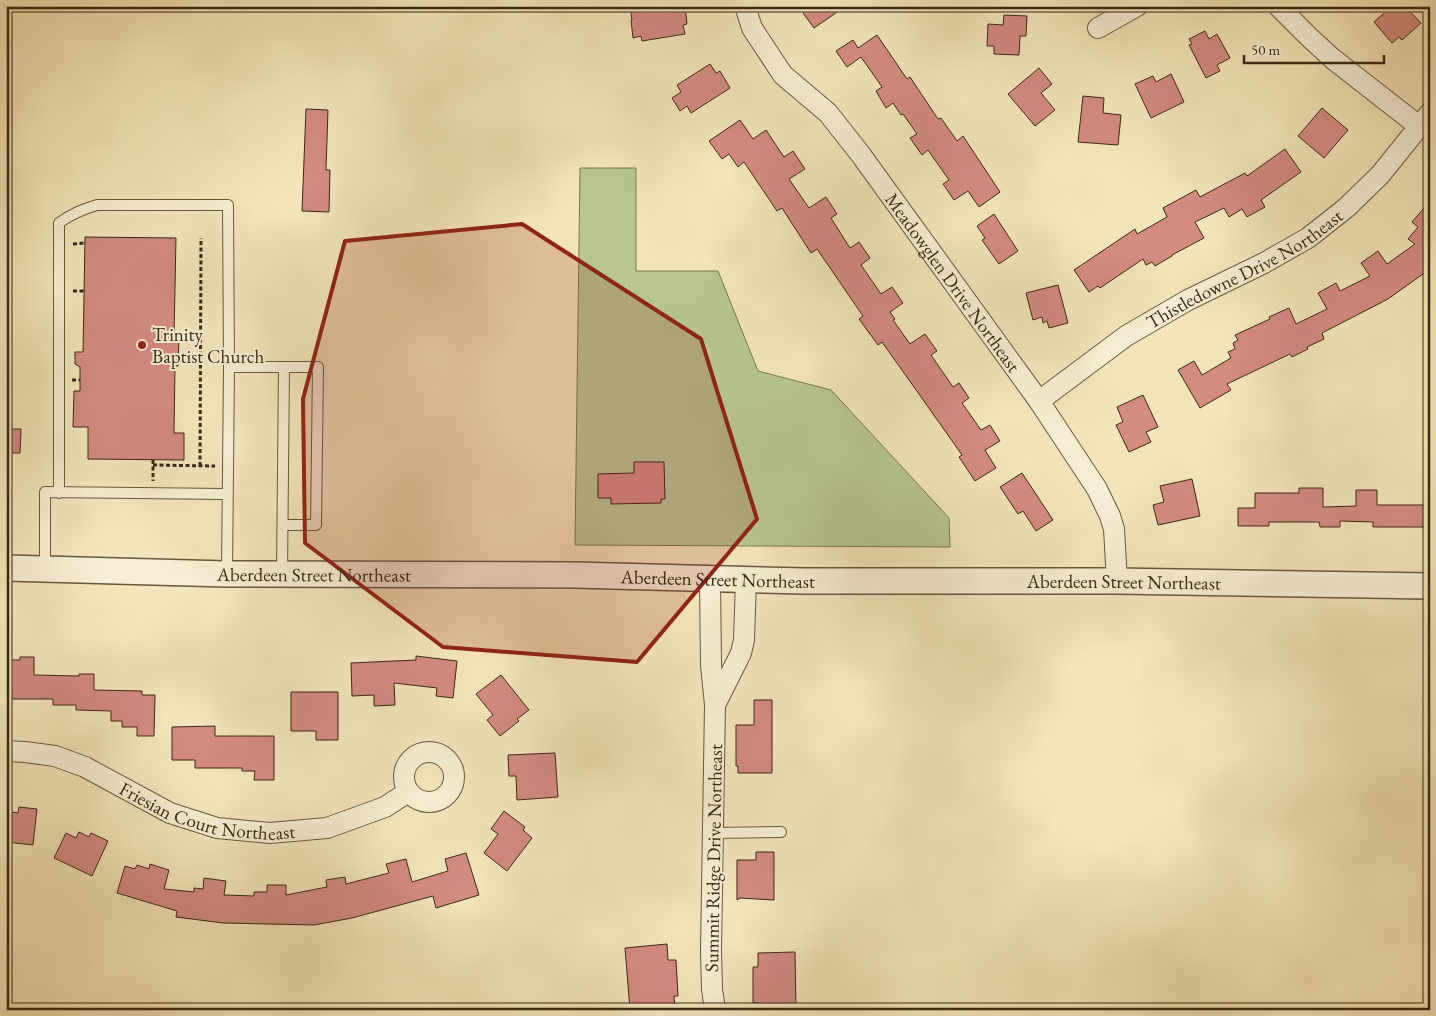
<svg xmlns="http://www.w3.org/2000/svg" width="1436" height="1016" font-family="'EB Garamond',serif">
  <style>
    .green { fill: #b7c592; stroke: #787752 }
    .building { fill: #d28b7f; stroke: #3a2912 }
    .lines { fill: none; stroke-linecap: round; stroke-linejoin: round }
    .service-casing { stroke: #68583c; stroke-width: 12 }
    .minor-casing { stroke: #68583c; stroke-width: 22 }
    .tertiary-casing { stroke: #68583c; stroke-width: 28 }
    .path { stroke: #3a2912; stroke-width: 3; stroke-dasharray: 4 2.5; stroke-linecap: butt }
    .service { stroke: #f7edd2; stroke-width: 10 }
    .minor { stroke: #f7edd2; stroke-width: 20 }
    .tertiary { stroke: #f7edd2; stroke-width: 25 }
    .marked { fill: #8f2418; fill-opacity: 0.2; stroke: #8f2418; stroke-width: 4; stroke-linejoin: round }
    .poi-dot { fill: #8f2418; stroke: #f7edd2; stroke-width: 2 }
    .labels { text-anchor: middle; stroke-width: 4; stroke-linejoin: round; paint-order: stroke }
    .street-label { font-size: 19px; fill: #3a2912; stroke: #f7edd2 }
    .poi-label { font-size: 19px; fill: #3a2912; stroke: #f7edd2; text-anchor: start }
  </style>
  <rect width="100%" height="100%" fill="#f3e4ba"/>
  <filter id="stains"><feTurbulence type="fractalNoise" baseFrequency=".004" numOctaves="4"/><feColorMatrix values="0 0 0 0 .2 0 0 0 0 .09 0 0 0 0 .02 0 0 0 .5 -.17"/></filter>
  <radialGradient id="worn" r=".72"><stop offset=".6" stop-color="#630" stop-opacity="0"/><stop offset="1" stop-color="#630" stop-opacity=".3"/></radialGradient>
  <path class="green" d="M 580,168 L 636,168 L 636,271 L 718,271 L 758,371 L 831,390 L 949,518 L 950,547 L 575,545 Z"/>
  <path class="building" d="M 630,6 L 685,6 L 687,24 L 683,25 L 685,34 L 642,41 L 641,36 L 633,38 L 631,20 L 632,20 Z
    M 813,6 L 846,6 L 814,28 L 803,13 Z
    M 1392,6 L 1405,6 L 1421,23 L 1402,40 L 1399,37 L 1392,43 L 1374,22 Z
    M 1004,15 L 1027,16 L 1026,36 L 1020,36 L 1019,55 L 994,54 L 994,46 L 987,46 L 988,24 L 1003,25 Z
    M 1205,31 L 1209,39 L 1217,34 L 1230,58 L 1217,65 L 1220,71 L 1206,78 L 1189,45 L 1192,44 L 1189,39 Z
    M 877,35 L 907,79 L 910,77 L 938,119 L 941,118 L 957,141 L 963,136 L 1000,192 L 979,207 L 968,191 L 954,200 L 943,184 L 949,180 L 928,150 L 922,155 L 910,138 L 917,134 L 903,114 L 901,115 L 893,103 L 886,108 L 876,91 L 882,87 L 861,57 L 847,67 L 836,51 L 853,40 L 858,48 Z
    M 710,64 L 716,73 L 720,71 L 730,88 L 691,113 L 687,106 L 680,111 L 672,98 L 681,92 L 677,85 Z
    M 1039,68 L 1052,84 L 1041,93 L 1055,110 L 1035,126 L 1008,94 Z
    M 1171,74 L 1184,102 L 1151,118 L 1135,84 L 1153,76 L 1156,82 Z
    M 1083,96 L 1104,98 L 1103,113 L 1121,115 L 1118,145 L 1078,142 Z
    M 1322,108 L 1348,130 L 1324,158 L 1298,136 Z
    M 306,109 L 328,110 L 326,170 L 330,170 L 329,212 L 302,211 Z
    M 740,120 L 753,139 L 766,130 L 784,157 L 793,151 L 805,169 L 789,179 L 809,208 L 826,197 L 837,214 L 831,218 L 850,248 L 859,242 L 870,258 L 861,265 L 881,294 L 892,287 L 903,303 L 890,312 L 895,319 L 893,320 L 910,344 L 925,334 L 937,351 L 931,355 L 953,387 L 959,383 L 969,398 L 962,403 L 981,430 L 990,425 L 1000,441 L 985,450 L 996,468 L 975,481 L 959,457 L 962,455 L 914,387 L 882,342 L 878,345 L 859,319 L 863,316 L 817,249 L 811,253 L 782,208 L 777,211 L 744,162 L 738,167 L 729,154 L 722,159 L 709,141 Z
    M 1285,149 L 1301,172 L 1261,200 L 1265,207 L 1247,217 L 1242,209 L 1229,217 L 1224,208 L 1195,222 L 1204,238 L 1172,255 L 1172,256 L 1155,266 L 1152,262 L 1146,265 L 1143,259 L 1100,288 L 1098,286 L 1089,292 L 1074,270 L 1135,229 L 1137,234 L 1167,217 L 1163,208 L 1196,190 L 1200,197 L 1245,173 L 1247,176 Z
    M 1430,201 L 1430,269 L 1388,299 L 1322,333 L 1324,339 L 1307,347 L 1308,349 L 1292,357 L 1290,354 L 1227,384 L 1231,390 L 1200,408 L 1178,370 L 1194,361 L 1202,375 L 1231,358 L 1228,352 L 1235,349 L 1233,343 L 1238,340 L 1235,335 L 1270,319 L 1269,317 L 1289,308 L 1296,324 L 1327,309 L 1318,293 L 1336,283 L 1340,291 L 1370,276 L 1361,263 L 1378,251 L 1387,264 L 1415,244 L 1408,239 L 1418,227 L 1412,222 Z
    M 994,214 L 1018,251 L 999,264 L 982,240 L 985,238 L 977,226 Z
    M 85,237 L 176,238 L 174,338 L 179,338 L 178,366 L 175,366 L 174,433 L 184,433 L 184,460 L 88,459 L 88,427 L 73,427 L 74,391 L 80,391 L 80,367 L 75,364 L 75,352 L 83,352 Z
    M 1058,285 L 1068,323 L 1049,328 L 1047,321 L 1043,323 L 1042,317 L 1033,320 L 1026,293 Z
    M 1143,395 L 1158,427 L 1146,432 L 1151,442 L 1129,452 L 1116,425 L 1123,422 L 1117,407 Z
    M 6,429 L 21,429 L 20,453 L 6,453 Z
    M 634,462 L 664,462 L 665,499 L 661,499 L 661,503 L 611,504 L 611,498 L 598,498 L 598,474 L 634,473 Z
    M 1022,473 L 1053,520 L 1036,531 L 1023,511 L 1018,514 L 1000,487 Z
    M 1192,479 L 1200,516 L 1158,525 L 1153,505 L 1164,502 L 1160,486 Z
    M 1299,488 L 1323,488 L 1323,507 L 1356,506 L 1356,490 L 1377,490 L 1377,505 L 1430,505 L 1430,527 L 1373,527 L 1373,522 L 1340,521 L 1340,527 L 1320,527 L 1319,522 L 1269,522 L 1269,526 L 1238,526 L 1238,508 L 1255,508 L 1255,493 L 1299,493 Z
    M 416,656 L 457,661 L 453,698 L 436,696 L 437,688 L 394,683 L 395,705 L 374,706 L 374,695 L 352,696 L 351,663 L 416,660 Z
    M 20,657 L 34,657 L 34,675 L 79,676 L 79,674 L 94,674 L 94,690 L 142,691 L 142,695 L 155,695 L 154,736 L 137,736 L 137,727 L 122,727 L 122,721 L 111,721 L 111,711 L 76,710 L 76,705 L 53,705 L 53,699 L 12,699 L 12,690 L 6,690 L 6,660 L 20,660 Z
    M 501,675 L 529,710 L 517,719 L 519,721 L 500,736 L 487,720 L 493,715 L 476,694 Z
    M 291,692 L 338,692 L 338,740 L 316,740 L 316,731 L 291,731 Z
    M 754,700 L 772,700 L 772,773 L 738,773 L 738,766 L 736,766 L 736,725 L 754,725 Z
    M 215,726 L 215,736 L 274,736 L 274,780 L 254,780 L 255,771 L 242,771 L 242,768 L 195,768 L 195,760 L 172,760 L 172,727 Z
    M 555,753 L 558,797 L 517,800 L 516,776 L 509,776 L 508,755 Z
    M 19,807 L 37,809 L 33,845 L 6,842 L 6,811 L 18,813 Z
    M 504,811 L 525,827 L 523,830 L 532,838 L 507,871 L 484,853 L 498,834 L 491,829 Z
    M 79,832 L 89,837 L 91,833 L 108,841 L 92,876 L 54,858 L 66,833 L 76,838 Z
    M 756,852 L 774,852 L 774,900 L 740,898 L 737,900 L 737,860 L 756,860 Z
    M 466,853 L 479,895 L 436,908 L 433,896 L 352,918 L 314,925 L 223,923 L 176,917 L 177,911 L 117,893 L 125,866 L 135,869 L 137,865 L 149,869 L 150,864 L 169,870 L 164,889 L 194,892 L 194,888 L 203,889 L 204,878 L 226,881 L 224,895 L 254,896 L 254,892 L 267,892 L 267,885 L 286,885 L 286,895 L 327,887 L 326,880 L 345,877 L 346,884 L 389,873 L 386,864 L 406,859 L 412,882 L 448,871 L 445,859 Z
    M 667,944 L 668,960 L 676,960 L 678,996 L 674,996 L 675,1010 L 630,1010 L 625,948 Z
    M 795,952 L 796,1010 L 759,1010 L 758,1003 L 753,1003 L 753,967 L 758,967 L 758,953 Z"/>
  <g class="lines">
    <defs>
      <path id="service" d="M 229,367 L 318,367 L 316,525 L 283,525
        M 59,493 L 59,223 C 71,214 83,209 97,205 L 228,205 L 229,367 L 227,573
        M 45,569 L 45,492 L 227,494
        M 282,574 L 284,367
        M 713,833 L 781,832"/>
      <g id="minor">
        <path id="s1" d="M 745,6 L 752,28 L 783,75 L 828,113 L 861,155 L 1039,401 L 1097,489 L 1110,516 L 1114,529 L 1117,581"/>
        <path d="M 1278,6 L 1309,37 L 1333,59 L 1420,127"/>
        <path d="M 1098,28 L 1137,6"/>
        <path id="s2" d="M 1039,401 L 1126,336 L 1188,300 L 1264,263 L 1308,238 L 1346,208 L 1380,175 L 1430,113"/>
        <path d="M 710,579 L 711,665 L 715,705 L 711,950 L 712,989 L 715,1010"/>
        <path d="M 715,705 L 741,653 L 744,640 L 746,580"/>
        <path id="s3" d="M 6,751 L 25,752 L 55,756 L 85,767 L 170,813 L 217,828 L 270,833 L 327,828 L 385,807 L 408,792"/>
        <circle cx="429" cy="777" r="25"/>
      </g>
      <g id="tertiary">
        <path id="s4" d="M 6,568 L 227,574 L 575,575 L 804,581 L 1117,581 L 1430,586"/>
      </g>
    </defs>
    <use href="#service" class="service-casing"/>
    <use href="#minor" class="minor-casing"/>
    <use href="#tertiary" class="tertiary-casing"/>
    <path class="path" d="M 73,244 L 84,243
      M 73,291 L 84,291
      M 190,356 L 200,356
      M 72,380 L 80,380
      M 153,460 L 153,481
      M 153,465 L 215,466
      M 200,466 L 201,238"/>
    <use href="#service" class="service"/>
    <use href="#minor" class="minor"/>
    <use href="#tertiary" class="tertiary"/>
  </g>
  <path class="marked" d="M 522,224 L 701,339 L 757,519 L 637,662 L 443,647 L 305,543 L 303,399 L 345,241 Z"/>
  <circle class="poi-dot" cx="142" cy="345" r="5"/>
  <g class="labels">
    <g class="street-label">
      <text dy="7" stroke="none"><textPath href="#s2" startOffset="245">Thistledowne Drive Northeast</textPath></text>
      <text dy="7" stroke="none"><textPath href="#s1" startOffset="349">Meadowglen Drive Northeast</textPath></text>
      <text dy="7" stroke="none"><textPath href="#s4" startOffset="308">Aberdeen Street Northeast</textPath></text>
      <text dy="7" stroke="none"><textPath href="#s4" startOffset="712">Aberdeen Street Northeast</textPath></text>
      <text dy="7" stroke="none"><textPath href="#s4" startOffset="1118">Aberdeen Street Northeast</textPath></text>
      <text dy="7" stroke="none"><textPath href="#s3" startOffset="214">Friesian Court Northeast</textPath></text>
      <text transform="translate(713 858) rotate(-89)" y="7">Summit Ridge Drive Northeast</text>
    </g>
    <g class="poi-label">
      <text x="152" y="341">Trinity<tspan x="152" dy="22">Baptist Church</tspan></text>
    </g>
  </g>
  <rect width="1436" height="1016" fill="none" stroke="#f3e4ba" stroke-width="25"/>
  <rect x="8" y="8" width="1421" height="1001" fill="none" stroke="#3a2912" stroke-width="2.5"/>
  <rect x="12" y="12" width="1411" height="991" fill="none" stroke="#3a2912"/>
  <path d="M1244 55v8h140v-8" fill="none" stroke="#3a2912" stroke-width="2.5"/>
  <text x="1251" y="55" font-size="15" fill="#3a2912" stroke="#f7edd2" stroke-width="4" paint-order="stroke">50 m</text>
  <rect width="100%" height="100%" filter="url(#stains)"/>
  <rect width="100%" height="100%" fill="url(#worn)"/>
</svg>
